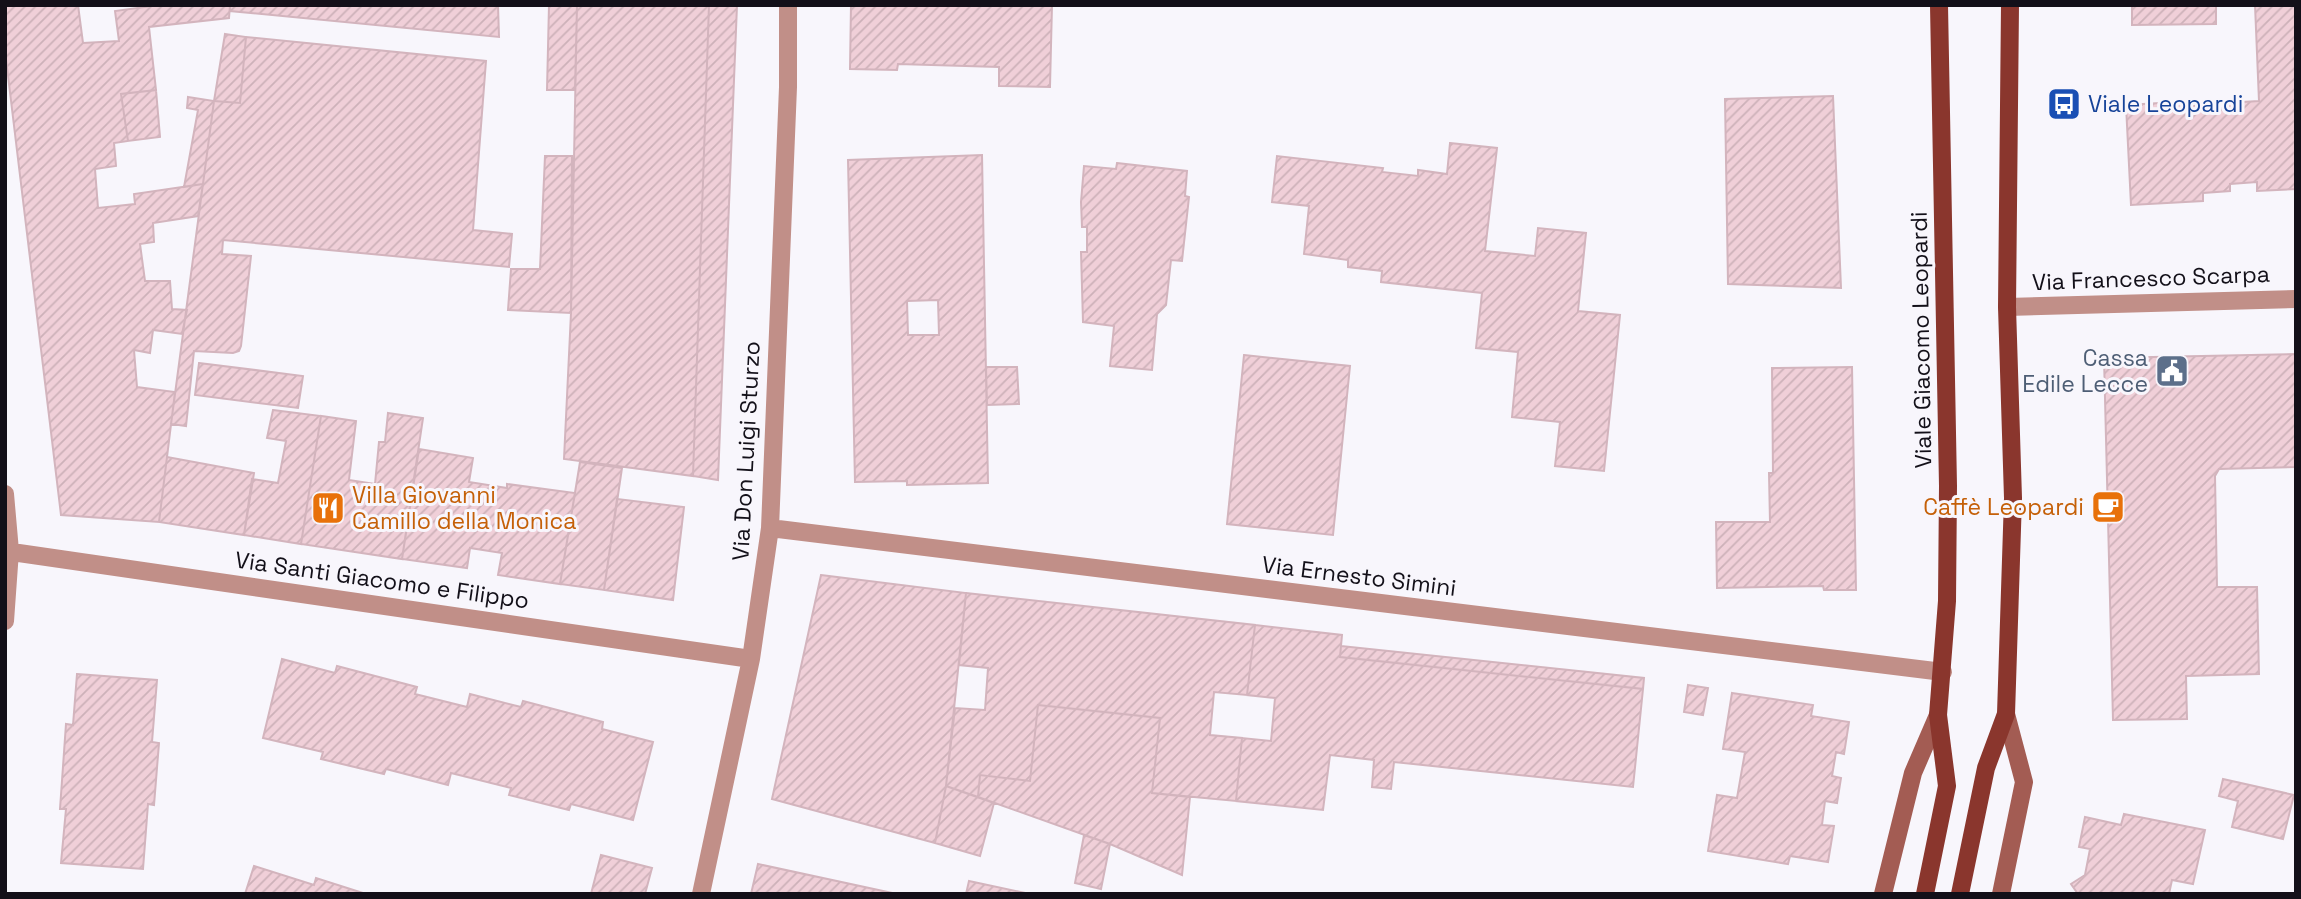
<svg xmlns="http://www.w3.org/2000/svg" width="2301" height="899" font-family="'Space Grotesk',sans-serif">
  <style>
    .building { fill: url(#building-hatch); stroke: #d3b4bd; stroke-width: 2; fill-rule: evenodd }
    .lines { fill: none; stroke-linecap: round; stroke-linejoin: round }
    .street { stroke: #c18f88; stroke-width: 18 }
    .secondary { stroke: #a35c53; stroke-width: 18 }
    .primary { stroke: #8a362d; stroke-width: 18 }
    .labels { text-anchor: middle; stroke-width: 6; stroke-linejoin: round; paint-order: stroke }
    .transit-label { font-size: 23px; fill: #164399; stroke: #f8f6fc; text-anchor: start }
    .street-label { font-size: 23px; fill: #131019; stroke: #f8f6fc }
    .service-label { font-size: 23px; fill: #4e5e75; stroke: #f8f6fc; text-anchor: end }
    .food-label { font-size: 23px; fill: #c56008; stroke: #f8f6fc; text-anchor: start }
  </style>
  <defs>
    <pattern id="building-hatch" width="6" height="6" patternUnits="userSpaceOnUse" patternTransform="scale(1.75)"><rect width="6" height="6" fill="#f0cfd8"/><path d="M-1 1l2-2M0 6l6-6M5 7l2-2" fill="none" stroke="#cdb1b9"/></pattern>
  </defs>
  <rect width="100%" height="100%" fill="#f8f6fc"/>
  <path class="building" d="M 5,5 L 78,5 L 83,43 L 119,41 L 115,11 L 159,5 L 230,5 L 229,18 L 149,27 L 156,90 L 121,94 L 128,141 L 114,143 L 116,166 L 95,169 L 98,208 L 135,204 L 134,194 L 203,184 L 198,216 L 153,223 L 154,242 L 140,244 L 145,281 L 170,281 L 172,309 L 187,310 L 182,334 L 153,330 L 150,353 L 134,350 L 137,387 L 175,392 L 159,522 L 61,515 L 5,51 Z
    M 230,5 L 498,5 L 499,37 L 230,11 Z
    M 549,5 L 577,5 L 575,90 L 547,90 Z
    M 577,5 L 709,5 L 693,476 L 564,459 L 571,313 Z
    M 709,5 L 737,5 L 718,480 L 693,476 Z
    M 851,5 L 1052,5 L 1050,87 L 999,86 L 999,67 L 898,64 L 897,70 L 850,69 Z
    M 2132,5 L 2216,5 L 2216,24 L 2132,25 Z
    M 2255,5 L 2296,5 L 2296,189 L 2257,191 L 2257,182 L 2230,184 L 2230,191 L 2203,193 L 2203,201 L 2131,205 L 2126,105 L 2195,101 L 2196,109 L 2225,108 L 2225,103 L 2259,101 Z
    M 225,34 L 246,37 L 240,103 L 214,101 Z
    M 246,37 L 486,61 L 473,230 L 512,234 L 509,267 L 223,240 L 222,254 L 251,256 L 241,346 L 239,351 L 233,353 L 194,351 L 186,426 L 171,424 L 214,101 L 240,103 Z
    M 156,90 L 160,137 L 128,141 L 121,94 Z
    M 1833,96 L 1841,288 L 1728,284 L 1725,99 Z
    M 188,97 L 214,101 L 203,184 L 184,187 L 198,110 L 187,108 Z
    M 1450,143 L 1497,148 L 1485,251 L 1535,256 L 1538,228 L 1586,233 L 1578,311 L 1620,315 L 1604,471 L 1555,466 L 1560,422 L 1512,417 L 1518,352 L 1476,348 L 1482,293 L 1381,282 L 1382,271 L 1348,267 L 1348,260 L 1304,254 L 1309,206 L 1272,202 L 1277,156 L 1383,168 L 1382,172 L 1418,176 L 1418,170 L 1447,174 Z
    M 982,155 L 988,483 L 907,485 L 907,481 L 855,482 L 848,160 ZM 938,300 L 939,335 L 908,335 L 907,301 Z
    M 545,156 L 572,156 L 571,313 L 508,310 L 511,269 L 540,269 Z
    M 1117,163 L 1187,171 L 1185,196 L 1189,197 L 1182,261 L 1171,260 L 1166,305 L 1157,314 L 1152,370 L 1110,366 L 1114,326 L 1083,322 L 1081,252 L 1087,252 L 1087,227 L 1082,227 L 1081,202 L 1084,166 L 1116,169 Z
    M 2296,354 L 2296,467 L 2219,469 L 2215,476 L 2217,587 L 2257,587 L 2259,674 L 2186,676 L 2187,719 L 2113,720 L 2104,358 Z
    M 1244,355 L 1350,366 L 1333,535 L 1227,524 Z
    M 199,363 L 303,376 L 298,408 L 195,395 Z
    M 986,367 L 1017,367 L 1019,404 L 987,405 Z
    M 1852,367 L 1856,590 L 1824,590 L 1823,586 L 1717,588 L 1716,522 L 1770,522 L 1769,473 L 1773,473 L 1772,368 Z
    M 273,410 L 321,416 L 301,544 L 244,535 L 252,479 L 278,483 L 286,441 L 267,438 Z
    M 388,413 L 423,418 L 402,559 L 301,544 L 321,416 L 356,421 L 349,480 L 375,484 L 379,442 L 385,442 Z
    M 419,449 L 473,458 L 469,482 L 507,488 L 507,484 L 575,493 L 560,584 L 498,575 L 502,553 L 470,548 L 467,568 L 402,559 Z
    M 167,457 L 254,473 L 244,535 L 159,522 Z
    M 580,462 L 622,468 L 604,590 L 560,584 Z
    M 617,499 L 684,507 L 673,600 L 604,590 Z
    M 821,575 L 966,593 L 946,786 L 935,843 L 772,799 Z
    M 966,593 L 1255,625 L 1247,695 L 1214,692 L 1210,735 L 1242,738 L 1236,801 L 1152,793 L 1160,718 L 1038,705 L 1030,781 L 980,775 L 978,797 L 946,786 L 955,708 L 985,710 L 988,668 L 959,665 Z
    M 1255,625 L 1342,635 L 1340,657 L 1643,689 L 1633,787 L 1394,762 L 1391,789 L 1372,787 L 1374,760 L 1330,755 L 1323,810 L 1236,801 L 1242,738 L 1271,741 L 1275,698 L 1247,695 Z
    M 1341,646 L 1644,678 L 1643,689 L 1340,657 Z
    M 282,659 L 335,673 L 337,666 L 417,687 L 415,694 L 467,707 L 470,694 L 521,707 L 523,701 L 603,722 L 602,729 L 653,742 L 633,820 L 571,804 L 569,810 L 509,795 L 511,788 L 451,773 L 448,785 L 386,769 L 384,774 L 321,759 L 323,752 L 263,738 Z
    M 77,674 L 157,680 L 152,742 L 159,743 L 154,805 L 148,804 L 143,869 L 61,863 L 66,809 L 60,809 L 66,724 L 73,725 Z
    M 1688,685 L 1708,688 L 1703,715 L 1684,712 Z
    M 1732,693 L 1813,705 L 1811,716 L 1849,722 L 1844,754 L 1836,752 L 1832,776 L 1841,778 L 1837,803 L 1825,801 L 1822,825 L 1834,826 L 1828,862 L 1790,856 L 1788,864 L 1708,851 L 1717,795 L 1737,798 L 1745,752 L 1723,749 Z
    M 1038,705 L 1160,718 L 1152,793 L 1190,797 L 1182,875 L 1110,844 L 978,797 L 980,775 L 1030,781 Z
    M 2223,779 L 2294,795 L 2283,839 L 2232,827 L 2238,801 L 2219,796 Z
    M 946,786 L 994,803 L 980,856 L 935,843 Z
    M 2124,814 L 2205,830 L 2193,884 L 2172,880 L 2169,894 L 2078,894 L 2071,884 L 2085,875 L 2090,849 L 2079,847 L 2085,817 L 2121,825 Z
    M 1084,835 L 1110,844 L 1101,889 L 1075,883 Z
    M 601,855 L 652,868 L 645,894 L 591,894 Z
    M 758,864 L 897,894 L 751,894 Z
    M 254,866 L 314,885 L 316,878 L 366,894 L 245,894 Z
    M 969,881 L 1030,894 L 966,894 Z"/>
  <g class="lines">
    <path class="street" d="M 2007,307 L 2296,299
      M 5,494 L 10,551 L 5,621
      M 770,528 L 1943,672
      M 5,551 L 751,659
      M 701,894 L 751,659 L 770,528 L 788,87 L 788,5"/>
    <path class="secondary" d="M 1883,894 L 1913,773 L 1938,715
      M 2001,894 L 2024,782 L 2006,714"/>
    <path class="primary" d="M 1925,894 L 1947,786 L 1938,715 L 1947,601 L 1948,486 L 1939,5
      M 1960,894 L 1986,768 L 2006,714 L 2013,498 L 2007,307 L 2010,5"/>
  </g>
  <defs>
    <symbol id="bus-square" viewBox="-11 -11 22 22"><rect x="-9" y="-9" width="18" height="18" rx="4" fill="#1a4fb4" stroke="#f8f6fc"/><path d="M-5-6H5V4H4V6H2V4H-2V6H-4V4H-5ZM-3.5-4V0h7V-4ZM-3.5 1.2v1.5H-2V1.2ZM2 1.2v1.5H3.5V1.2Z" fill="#fff"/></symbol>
    <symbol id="civic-square" viewBox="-11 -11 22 22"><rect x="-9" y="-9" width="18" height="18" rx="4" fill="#5c6f8a" stroke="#f8f6fc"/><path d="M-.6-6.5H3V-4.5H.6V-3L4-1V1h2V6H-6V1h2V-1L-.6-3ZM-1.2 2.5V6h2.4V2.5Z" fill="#fff"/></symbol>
    <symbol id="cafe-square" viewBox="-11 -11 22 22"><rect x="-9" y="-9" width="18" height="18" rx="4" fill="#e8710a" stroke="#f8f6fc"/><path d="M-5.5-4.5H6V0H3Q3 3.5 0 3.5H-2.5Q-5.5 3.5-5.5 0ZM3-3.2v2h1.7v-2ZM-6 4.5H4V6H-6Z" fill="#fff"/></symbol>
    <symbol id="restaurant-square" viewBox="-11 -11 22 22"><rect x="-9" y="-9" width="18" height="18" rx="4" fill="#e8710a" stroke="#f8f6fc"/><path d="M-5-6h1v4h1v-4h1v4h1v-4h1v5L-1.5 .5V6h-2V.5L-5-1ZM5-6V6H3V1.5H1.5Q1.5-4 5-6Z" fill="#fff"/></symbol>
  </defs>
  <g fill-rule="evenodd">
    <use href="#bus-square" x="2045" y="85" width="38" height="38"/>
    <use href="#civic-square" x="2153" y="352" width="38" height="38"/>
    <use href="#cafe-square" x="2089" y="488" width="38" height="38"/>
    <use href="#restaurant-square" x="309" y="489" width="38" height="38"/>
  </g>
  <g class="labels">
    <g class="transit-label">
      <text x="2088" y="112">Viale Leopardi</text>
    </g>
    <g class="street-label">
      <text transform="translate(2151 278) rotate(-2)" y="8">Via Francesco Scarpa</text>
      <text transform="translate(1921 340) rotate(-91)" y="8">Viale Giacomo Leopardi</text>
      <text transform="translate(746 451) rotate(-87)" y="8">Via Don Luigi Sturzo</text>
      <text transform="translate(1359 576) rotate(7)" y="8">Via Ernesto Simini</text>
      <text transform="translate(382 580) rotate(8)" y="8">Via Santi Giacomo e Filippo</text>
    </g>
    <g class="service-label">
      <text x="2148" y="366">Cassa<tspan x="2148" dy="26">Edile Lecce</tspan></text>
    </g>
    <g class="food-label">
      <text x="352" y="503">Villa Giovanni<tspan x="352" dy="26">Camillo della Monica</tspan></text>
      <text x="2084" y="515" text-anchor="end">Caffè Leopardi</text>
    </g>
  </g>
  <rect width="2301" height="899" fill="none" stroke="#131019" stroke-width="14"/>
</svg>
